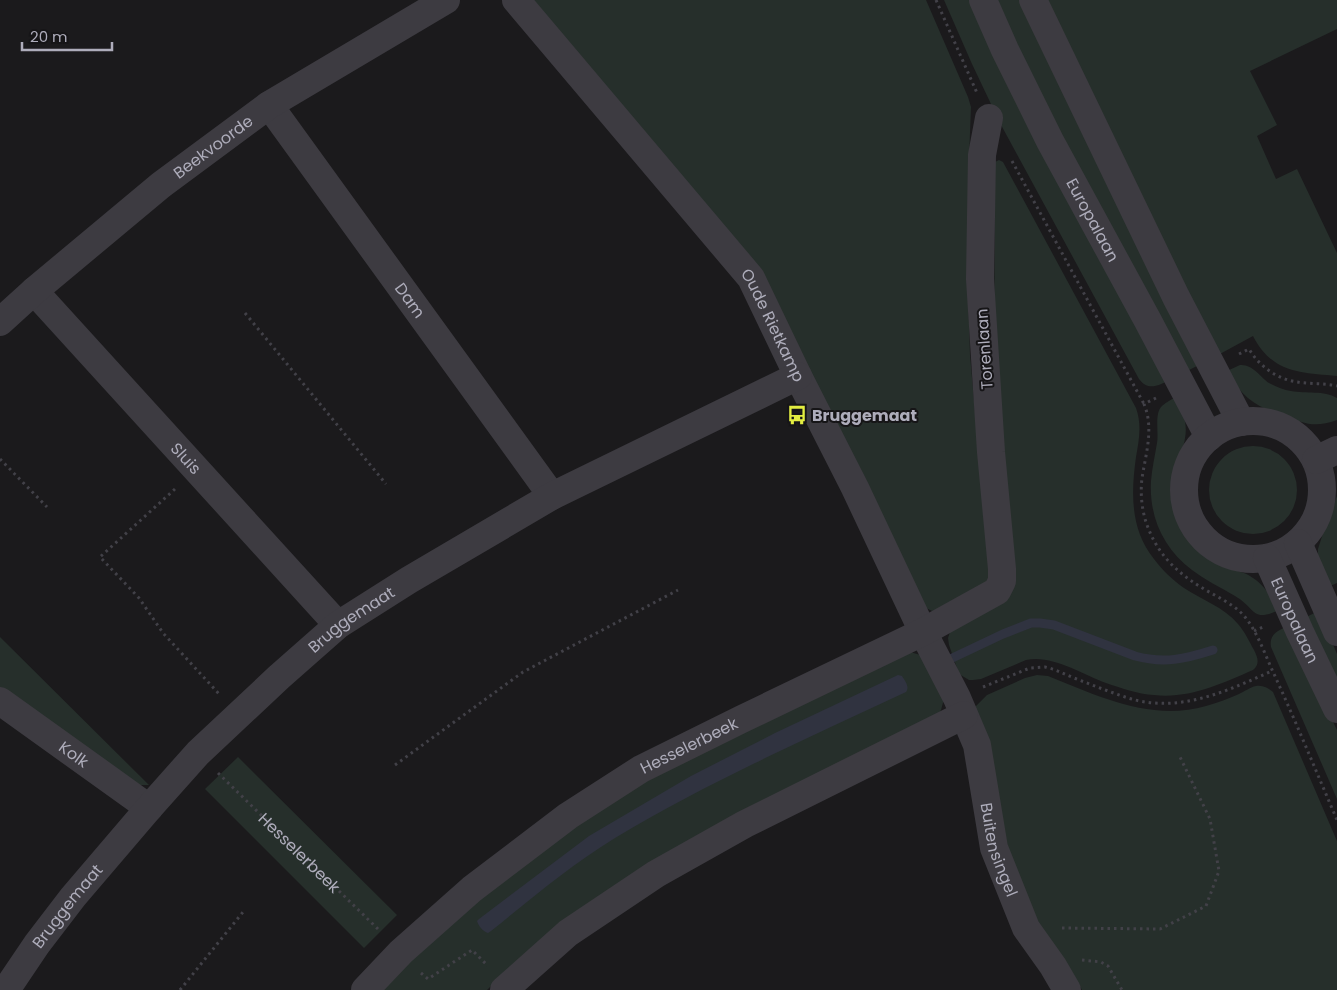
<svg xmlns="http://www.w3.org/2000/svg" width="1337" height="990" font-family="Poppins,sans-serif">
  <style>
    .green { fill: #262f2b }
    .water { fill: #303340 }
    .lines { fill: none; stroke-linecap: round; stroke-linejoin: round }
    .stream { stroke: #303340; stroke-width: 9 }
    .path { stroke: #424148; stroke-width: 3; stroke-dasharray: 2.5 4; stroke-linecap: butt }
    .minor { stroke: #3d3b41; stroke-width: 28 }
    .labels { text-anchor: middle; stroke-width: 4; stroke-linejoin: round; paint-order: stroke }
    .street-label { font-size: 16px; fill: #aeadbb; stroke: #161517 }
    .poi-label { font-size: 16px; font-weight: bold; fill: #aeadbb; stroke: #161517; text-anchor: start }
  </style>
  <rect width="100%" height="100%" fill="#1b1a1c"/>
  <path class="green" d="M 529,0 L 926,0 L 968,97 L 971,107 L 968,185 L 968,292 L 970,355 L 978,446 L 993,553 L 988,582 L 940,610 L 932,611 L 926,608 L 803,357 Z
    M 944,0 L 974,0 L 1169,380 C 1158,386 1148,391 1139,379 L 1000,123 L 972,64 Z
    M 992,0 L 1024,0 L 1201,364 L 1185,372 L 1093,202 Z
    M 1043,0 L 1337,0 L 1337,29 L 1250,71 L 1277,125 L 1257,136 L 1276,179 L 1297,169 L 1337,253 L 1337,376 C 1300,373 1272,373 1253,336 L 1218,355 Z
    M 999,160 L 1003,162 L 1136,408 C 1142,425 1139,440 1136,457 C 1131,493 1130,529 1154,559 C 1162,570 1173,580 1184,588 C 1202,600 1224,607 1238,624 C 1245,632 1249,641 1254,650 C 1258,658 1260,664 1253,670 C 1221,684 1189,699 1154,695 C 1137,694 1121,688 1106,683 C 1082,674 1051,654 1026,660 L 981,679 L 973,680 L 969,680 L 959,674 L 949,645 L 948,638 L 951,629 L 993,605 L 995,162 Z
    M 1240,365 C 1253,364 1260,377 1269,383 C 1276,387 1284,390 1291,391 C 1306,394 1324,390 1337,398 L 1337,420 C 1315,428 1304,424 1284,415 C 1278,412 1272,411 1266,409 C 1247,401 1237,388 1227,371 Z
    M 1178,396 C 1182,410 1188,423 1185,438 C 1184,447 1180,455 1176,463 C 1169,481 1170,502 1177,519 C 1186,542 1205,560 1228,568 C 1237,571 1245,572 1253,578 C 1265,586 1272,598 1279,610 C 1251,623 1256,608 1235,596 C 1220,587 1205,580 1192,570 C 1163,548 1149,517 1151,481 C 1152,468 1155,455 1157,443 C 1159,433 1154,413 1162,406 C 1166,402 1172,399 1178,396 Z
    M1209 490a44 44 0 1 1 88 0a44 44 0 1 1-88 0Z
    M 1337,496 L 1337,583 L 1328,587 L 1318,558 L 1318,549 L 1324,530 L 1328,522 Z
    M 1319,611 L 1337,654 L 1337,688 L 1304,618 Z
    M 1286,627 L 1337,730 L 1337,799 L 1271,647 C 1269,635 1277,631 1286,627 Z
    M 0,637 L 149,785 L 139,785 L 0,689 Z
    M 910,652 L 924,656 L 944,699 L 941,710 L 936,718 L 494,983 L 487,990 L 380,990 L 451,918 L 553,839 L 664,769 Z
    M 1037,675 L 1048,676 C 1098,696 1151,722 1206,706 C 1217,703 1228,699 1239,694 C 1244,692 1250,687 1256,686 C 1263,685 1268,688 1273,692 L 1337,841 L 1337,990 L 1082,990 L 1071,971 L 1045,938 L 1015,883 L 975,707 L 987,695 L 1025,678 Z
    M 238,757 L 397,915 L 364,948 L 205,789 Z"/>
  <path class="water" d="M 898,675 L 902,676 C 905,681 910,687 906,692 C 808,738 708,782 615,838 C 571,865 532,898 491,931 L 488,933 C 483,931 479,927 477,921 L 479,919 L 589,836 L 691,776 L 775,733 Z"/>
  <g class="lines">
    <path class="stream" d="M 946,661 L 1003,634 L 1031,623 L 1040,623 L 1054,625 L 1135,656 C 1164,664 1185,659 1213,650"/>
    <g class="path">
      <path d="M 936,0 L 977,93"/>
      <path d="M 1012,161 L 1144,404"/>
      <path d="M 245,313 L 386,484"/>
      <path d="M 1239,354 L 1249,349 C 1259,366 1277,379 1297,382 C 1310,384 1324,383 1337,386"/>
      <path d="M 1156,398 L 1144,404 C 1154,428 1146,453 1142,478 C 1140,495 1142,514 1149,530 C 1161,560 1184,578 1211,593 C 1223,600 1236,606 1245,617 C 1258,633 1265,655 1274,674 C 1296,722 1316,771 1337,820"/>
      <path d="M 0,459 L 47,507"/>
      <path d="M 175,489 L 100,557 L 139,598 L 163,633 L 220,695"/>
      <path d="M 1254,631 L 1265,626"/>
      <path d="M 983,687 L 1030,668 L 1045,667 C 1055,669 1064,674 1074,678 C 1092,685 1110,692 1128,698 C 1179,714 1227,691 1272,671"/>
      <path d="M 395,765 L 523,672 L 678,590"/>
      <path id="s1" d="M 218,773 L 380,931"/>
      <path d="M 1062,928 L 1160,929 L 1206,906 L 1219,871 L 1210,819 L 1180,757"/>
      <path d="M 1082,960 L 1101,962 L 1108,966 L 1122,990"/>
      <path d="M 421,973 L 428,979 L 472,950 L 488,966"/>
      <path d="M 180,990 L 243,912"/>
    </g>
    <g class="minor">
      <path id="s2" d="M 516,0 L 751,278 L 798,376 L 855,488 L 923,632 L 957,698 L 977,745 L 994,848 L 1026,928 L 1053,966 L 1067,990"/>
      <path id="s3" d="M 983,0 L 1005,50 L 1050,141 L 1148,321 L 1209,437"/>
      <path d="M 1033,0 L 1176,297 L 1241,422"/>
      <path id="s4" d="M 269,105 L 552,496"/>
      <path id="s5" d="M 34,291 L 338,625"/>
      <path id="s6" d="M 0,322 L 34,291 L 161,185 L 269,105 L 446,0"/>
      <circle cx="1253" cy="490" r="69"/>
      <path d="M 1316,460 L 1337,450"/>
      <path d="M 1298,543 L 1337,632"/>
      <path id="s7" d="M 1267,558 L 1300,632 L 1337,709"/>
      <path id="s8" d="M 0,701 L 149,808"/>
      <path id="s9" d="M 6,990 L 37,944 L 73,897 L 149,808 L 198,753 L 279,677 L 338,625 L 409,580 L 552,496 L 798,376"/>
      <path id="s10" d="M 365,990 L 401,952 L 472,889 L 568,816 L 641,769 L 742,719 L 923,632 L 997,591 L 1002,581 L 1002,569 L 991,452 L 980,279 L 982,155 L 989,118"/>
      <path d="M 504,990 L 568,933 L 656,874 L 745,824 L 964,715"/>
    </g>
  </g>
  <defs>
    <symbol id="bus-bare" viewBox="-9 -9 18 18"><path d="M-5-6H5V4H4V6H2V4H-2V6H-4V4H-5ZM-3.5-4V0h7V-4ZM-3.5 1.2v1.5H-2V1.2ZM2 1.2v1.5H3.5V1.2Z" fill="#e3ed41" stroke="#161517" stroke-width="2.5" paint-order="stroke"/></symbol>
  </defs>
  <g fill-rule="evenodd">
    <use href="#bus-bare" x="783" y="401" width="28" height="28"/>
  </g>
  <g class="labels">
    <g class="street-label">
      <text dy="6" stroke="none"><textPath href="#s6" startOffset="276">Beekvoorde</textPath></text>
      <text dy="6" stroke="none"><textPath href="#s3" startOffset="246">Europalaan</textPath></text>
      <text dy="6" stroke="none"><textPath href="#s4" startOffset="241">Dam</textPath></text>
      <text dy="6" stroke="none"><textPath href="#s2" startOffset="416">Oude Rietkamp</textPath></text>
      <text transform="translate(984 349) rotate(-94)" y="6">Torenlaan</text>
      <text dy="6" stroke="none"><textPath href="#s5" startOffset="226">Sluis</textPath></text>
      <text dy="6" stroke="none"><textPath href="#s9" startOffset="509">Bruggemaat</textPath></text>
      <text dy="6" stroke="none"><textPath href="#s7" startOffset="68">Europalaan</textPath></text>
      <text dy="6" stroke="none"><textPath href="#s10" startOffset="408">Hesselerbeek</textPath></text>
      <text dy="6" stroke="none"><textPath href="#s8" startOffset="91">Kolk</textPath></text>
      <text dy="6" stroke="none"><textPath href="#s2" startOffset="990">Buitensingel</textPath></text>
      <text dy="6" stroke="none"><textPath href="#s1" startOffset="114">Hesselerbeek</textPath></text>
      <text dy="6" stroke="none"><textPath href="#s9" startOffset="104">Bruggemaat</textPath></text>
    </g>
    <g class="poi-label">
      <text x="812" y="421">Bruggemaat</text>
    </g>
  </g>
  <path d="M22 42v8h90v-8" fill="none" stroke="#aeadbb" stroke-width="2.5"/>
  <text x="30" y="42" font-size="15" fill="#aeadbb" stroke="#161517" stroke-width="4" paint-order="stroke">20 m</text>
</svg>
